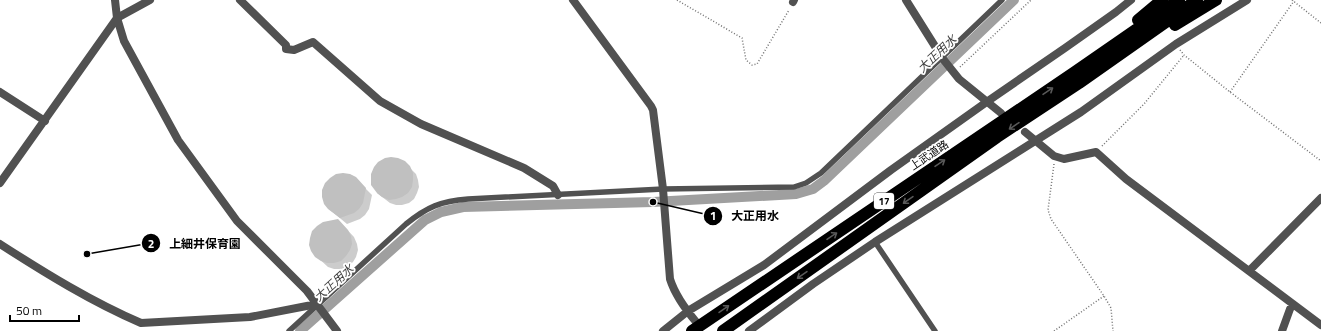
<svg xmlns="http://www.w3.org/2000/svg" width="1321" height="331" font-family="'Titillium Web','Noto Sans JP',sans-serif">
  <style>
    .shadow { fill: #0003 }
    .lines { fill: none; stroke-linecap: round; stroke-linejoin: round }
    .canal { stroke: #9f9f9f; stroke-width: 10 }
    .building { fill: #c0c0c0 }
    .path { stroke: #737373; stroke-width: 1.5; stroke-dasharray: 1 2; stroke-linecap: butt }
    .lane { stroke: #515151; stroke-width: 5.5 }
    .street { stroke: #515151; stroke-width: 8 }
    .highway { stroke: #000; stroke-width: 12 }
    .oneway { stroke: #595959 }
    .labels { text-anchor: middle; stroke-width: 3.5; stroke-linejoin: round; paint-order: stroke }
    .shield { fill: #fff; stroke: #4c4c4c; stroke-width: 1 }
    .shield-label { font-size: 10px; font-weight: bold; fill: #000 }
    .street-label { font-size: 11px; fill: #000; stroke: #fff }
    .water-label { font-size: 12px; font-style: italic; fill: #404040; stroke: #fff }
    .leader { fill: none; stroke: #000; stroke-width: 1.5 }
    .callout-dot { fill: #000; stroke: #fff; stroke-width: 1.5 }
    .mark-label { font-size: 12px; text-anchor: middle; font-weight: bold; fill: #fff }
    .callout-label { font-size: 12px; text-anchor: middle; font-weight: bold; fill: #000; stroke: #fff; stroke-width: 3.5; stroke-linejoin: round; paint-order: stroke }
  </style>
  <rect width="100%" height="100%" fill="#fff"/>
  <path class="shadow" d="M 404,162 L 416,174 L 418,180 L 419,187 L 417,193 L 414,199 L 409,203 L 402,205 L 396,205 L 390,203 L 377,193 Z
    M 355,178 L 372,195 L 369,209 L 365,215 L 360,219 L 347,224 L 329,209 Z
    M 338,220 L 354,237 L 357,244 L 358,250 L 356,257 L 353,262 L 347,267 L 341,269 L 334,269 L 328,267 L 316,256 Z"/>
  <g class="lines">
    <path class="canal" d="M 300,331 L 425,220 L 441,212 L 463,207 L 653,202 L 796,194 L 813,189 L 825,180 L 1014,0"/>
  </g>
  <path class="building" d="M 391,157 L 398,158 L 405,161 L 410,166 L 413,173 L 413,180 L 412,187 L 408,193 L 402,197 L 396,199 L 389,200 L 382,197 L 377,193 L 371,185 L 371,174 L 374,167 L 378,162 L 385,158 Z
    M 343,173 L 350,174 L 356,177 L 366,188 L 363,203 L 359,209 L 354,213 L 340,218 L 328,209 L 324,204 L 322,197 L 322,190 L 325,183 L 330,178 L 336,174 Z
    M 338,219 L 348,230 L 351,236 L 352,244 L 350,250 L 346,256 L 341,261 L 334,263 L 327,263 L 321,261 L 315,257 L 311,251 L 309,245 L 310,238 L 312,231 L 317,226 L 323,222 Z"/>
  <g class="lines">
    <path class="path" d="M 677,0 L 742,38 L 746,60 L 752,65 L 757,64 L 789,10
      M 1292,0 L 1321,23
      M 1180,50 L 1184,55 L 1230,92 L 1321,161
      M 960,67 L 1031,0
      M 1230,92 L 1294,1
      M 1102,146 L 1144,104 L 1184,55
      M 1054,164 L 1048,210 L 1051,219 L 1104,296 L 1111,308 L 1113,331
      M 1054,331 L 1104,296"/>
    <path class="lane" d="M 875,242 L 935,331
      M 289,331 L 406,224 C 427,207 441,201 468,199 L 663,189 L 794,187 L 806,183 L 821,173 L 1002,0"/>
    <path class="street" d="M 115,0 L 117,18 L 124,41 L 178,140 L 237,221 L 307,291 L 337,331
      M 240,0 L 286,45 L 286,49 L 294,50 L 313,42 L 380,101 L 421,124 L 524,168 L 553,186 L 558,195
      M 573,0 L 651,106 L 653,110 L 663,189 L 670,279 C 675,295 686,310 697,323
      M 906,0 L 943,59 L 959,79 L 1001,113
      M 793,2 L 794,0
      M 0,92 L 45,121
      M 1025,132 L 1054,156 L 1064,159 L 1096,152 L 1126,179 L 1321,325
      M 0,183 L 117,18 L 150,0
      M 0,244 C 45,273 92,302 141,323 L 250,317 L 317,304
      M 1249,271 L 1321,198
      M 663,331 L 688,311 L 764,265 L 891,170 L 988,101 L 1065,48 L 1116,12 L 1131,0
      M 749,331 L 813,284 L 875,242 L 1081,112 L 1176,44 L 1247,0
      M 1282,331 L 1290,309 L 1293,304"/>
    <path class="highway" d="M 1138,20 L 1162,0
      M 1175,25 L 1216,0
      M 692,331 L 1075,72 L 1179,0
      M 723,331 L 997,137 L 1079,83 L 1197,0"/>
  </g>
  <defs><path id="oneway-shaft" d="M-6 0H5M1.5-3L5.5 0L1.5 3" fill="none" stroke-width="1.6" stroke-linecap="round" stroke-linejoin="round"/></defs>
  <g class="oneway">
    <use href="#oneway-shaft" transform="translate(1048 91) rotate(-34)"/>
    <use href="#oneway-shaft" transform="translate(1014 126) rotate(146)"/>
    <use href="#oneway-shaft" transform="translate(940 163) rotate(-34)"/>
    <use href="#oneway-shaft" transform="translate(908 200) rotate(145)"/>
    <use href="#oneway-shaft" transform="translate(832 236) rotate(-34)"/>
    <use href="#oneway-shaft" transform="translate(802 275) rotate(145)"/>
    <use href="#oneway-shaft" transform="translate(724 309) rotate(-35)"/>
  </g>
  <g class="labels">
    <rect class="shield" x="874" y="193" width="20" height="16" rx="3"/>
    <g class="shield-label">
      <text x="884" y="205">17</text>
    </g>
    <g class="street-label">
      <text transform="translate(929 155) rotate(-34)" y="4">上武道路</text>
    </g>
    <g class="water-label">
      <text transform="translate(937 54) rotate(-43)" y="4">大正用水</text>
      <text transform="translate(334 283) rotate(-42)" y="4">大正用水</text>
    </g>
  </g>
  <path class="leader" d="M653 202L713 216M87 254L151 243"/>
  <g class="callout-dot">
    <circle cx="653" cy="202" r="4"/>
    <circle cx="87" cy="254" r="4"/>
    <circle cx="713" cy="216" r="10"/>
    <circle cx="151" cy="243" r="10"/>
  </g>
  <g class="mark-label">
    <text x="713" y="220">1</text>
    <text x="151" y="248">2</text>
  </g>
  <g class="callout-label">
    <text x="755" y="220">大正用水</text>
    <text x="205" y="248">上細井保育園</text>
  </g>
  <path d="M10 315v6h69v-6" fill="none" stroke="#000000" stroke-width="2"/>
  <text x="16" y="315" font-size="12" fill="#000000" stroke="#ffffff" stroke-width="3" paint-order="stroke">50 m</text>
</svg>
